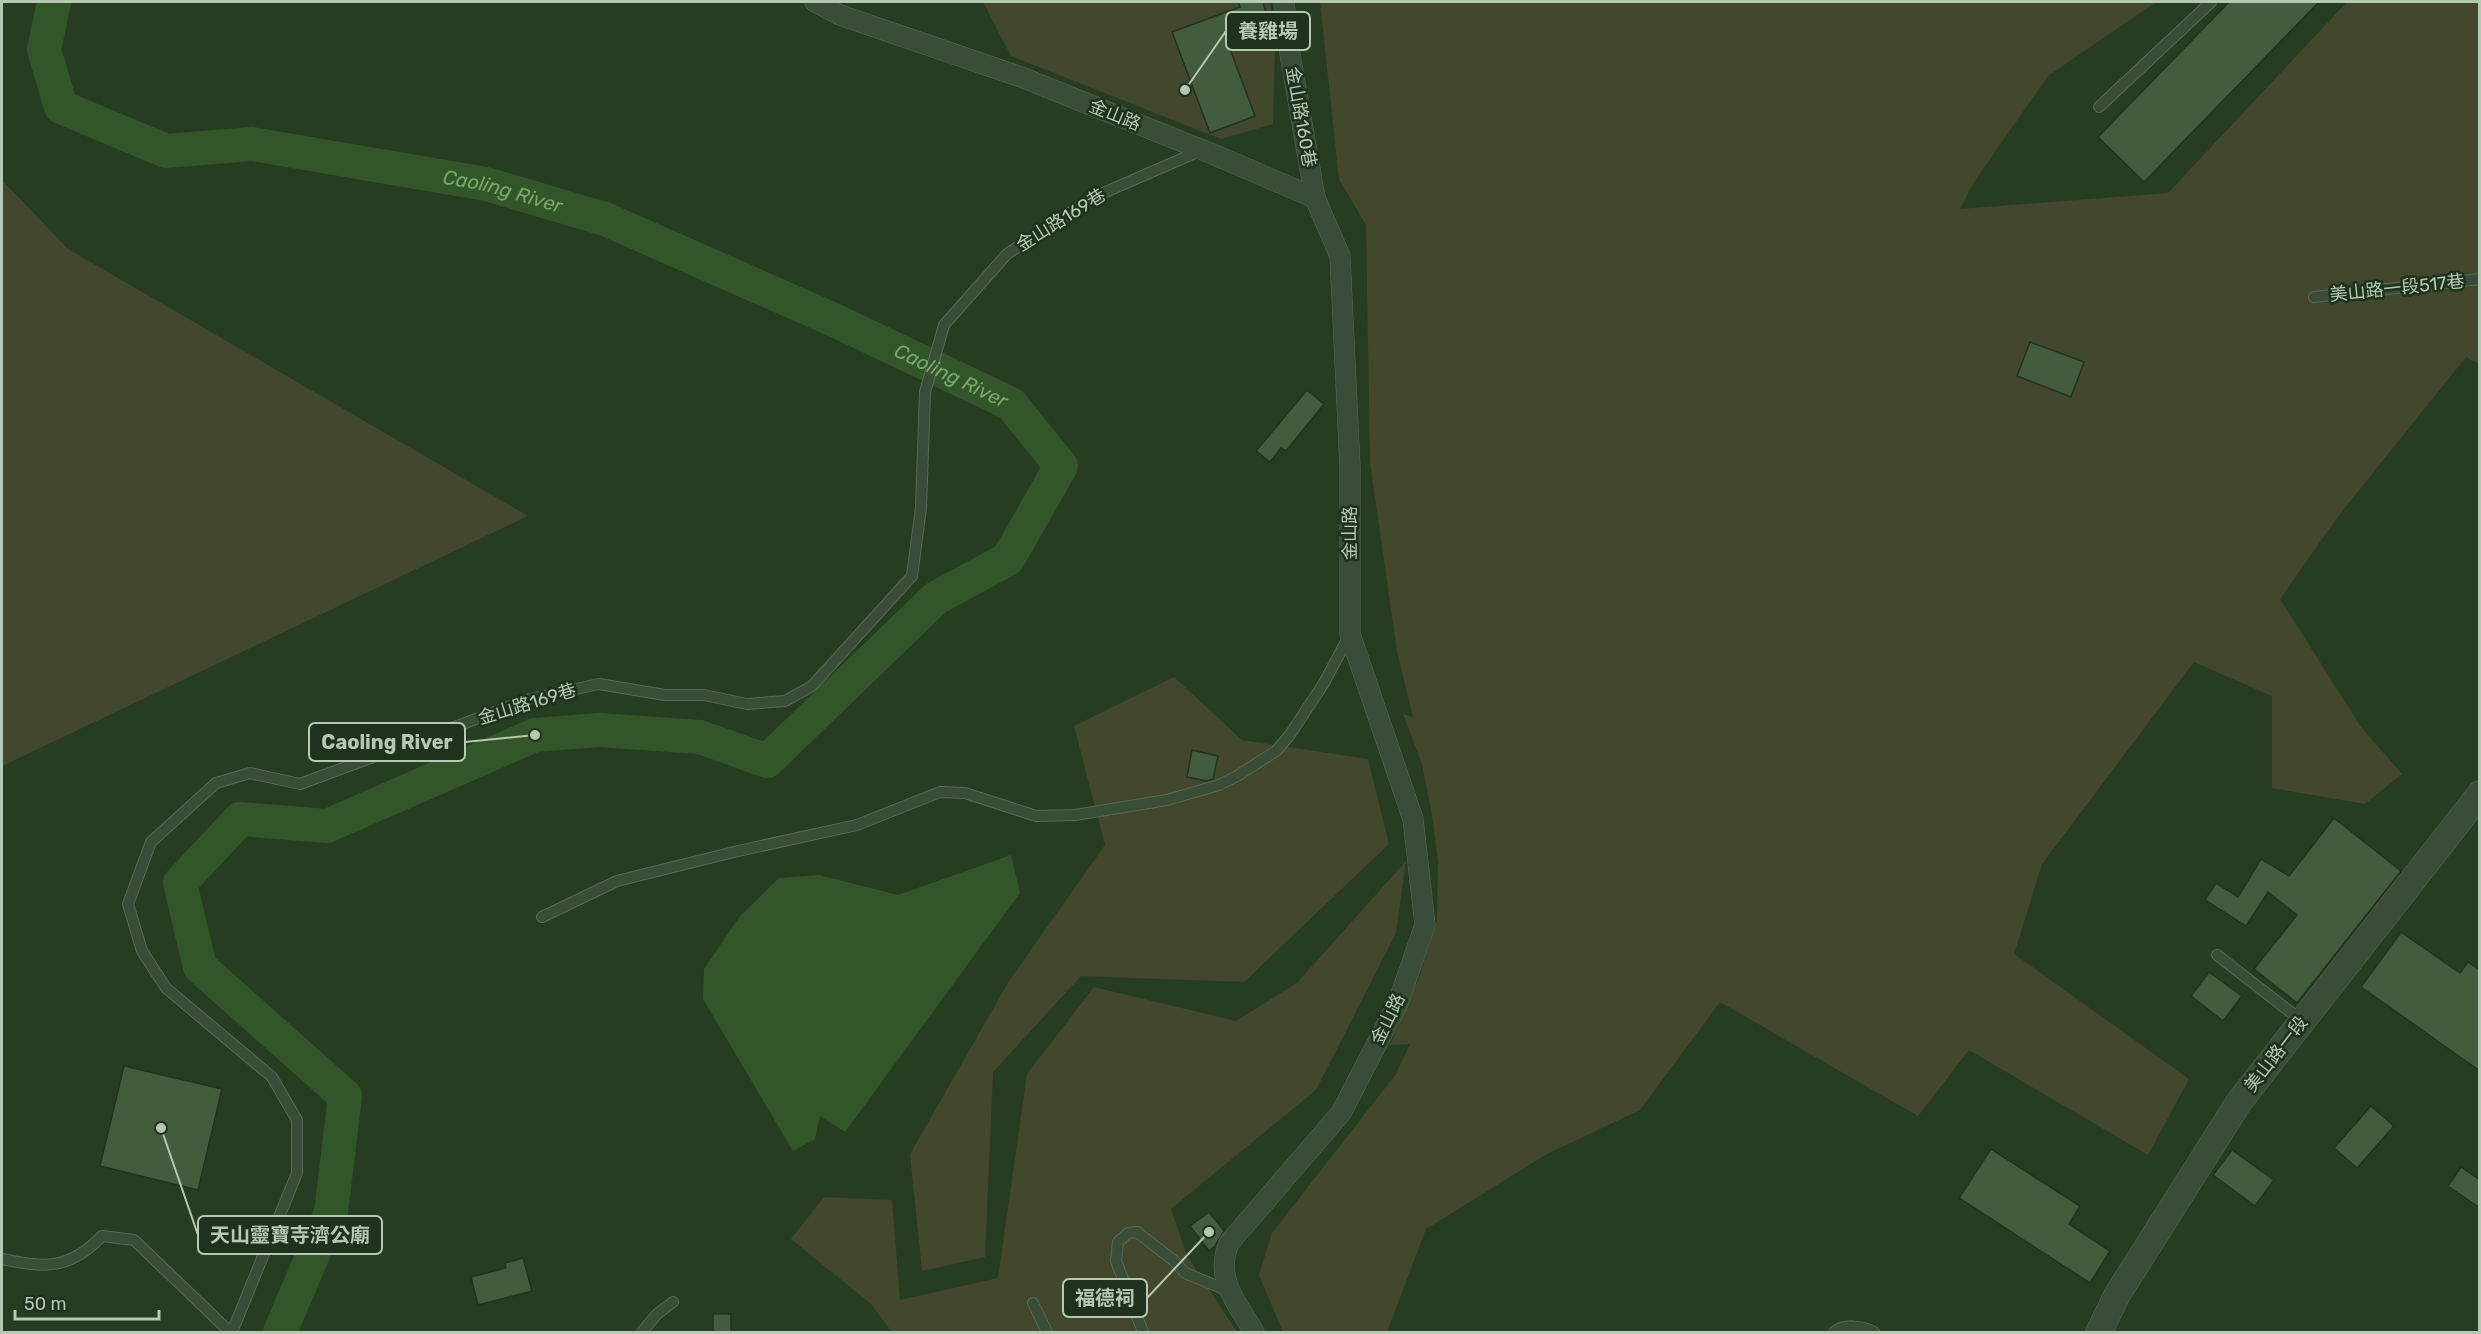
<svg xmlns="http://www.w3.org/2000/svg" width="2481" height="1334" font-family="Rubik,'Noto Sans TC',sans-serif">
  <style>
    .green { fill: #43472e }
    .water { fill: #325529 }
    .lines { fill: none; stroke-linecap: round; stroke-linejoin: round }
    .river { stroke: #325529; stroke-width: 34 }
    .building { fill: #445c3e; stroke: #21341e; stroke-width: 1.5 }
    .service-casing { stroke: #586b54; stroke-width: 12 }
    .minor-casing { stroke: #586b54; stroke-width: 21 }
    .tertiary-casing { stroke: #586b54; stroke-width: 27 }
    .service { stroke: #3a4d36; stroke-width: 10 }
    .minor { stroke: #3a4d36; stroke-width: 20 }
    .tertiary { stroke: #3a4d36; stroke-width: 26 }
    .labels { text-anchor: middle; stroke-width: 5; stroke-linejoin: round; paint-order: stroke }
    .street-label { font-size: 18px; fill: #b5c8b2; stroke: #1f321c }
    .water-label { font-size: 20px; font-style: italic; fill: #76a96a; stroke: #1f321c }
    .leader { fill: none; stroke: #b5c8b2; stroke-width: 2 }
    .callout-dot { fill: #b5c8b2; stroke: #1f321c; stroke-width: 2 }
    .callout { fill: #1f321c; stroke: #b5c8b2; stroke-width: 2 }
    .callout-label { font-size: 20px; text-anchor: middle; font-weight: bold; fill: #b5c8b2 }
  </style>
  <rect width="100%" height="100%" fill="#273d22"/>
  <path class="green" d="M 983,2 L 1270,2 L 1275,45 L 1273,124 L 1221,139 L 1011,56 Z
    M 1320,2 L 2156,2 L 2048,76 L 1974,182 L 1960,209 L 2168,193 L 2347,2 L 2479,2 L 2479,364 L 2466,357 L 2339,515 L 2280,599 L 2361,727 L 2402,774 L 2365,804 L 2272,788 L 2272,696 L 2194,662 L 2042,864 L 2014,954 L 2189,1079 L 2148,1155 L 1969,1050 L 1918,1116 L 1720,1002 L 1640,1110 L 1547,1154 L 1426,1229 L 1387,1332 L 1283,1332 L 1259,1275 L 1272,1233 L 1396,1074 L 1410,1044 L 1390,1045 L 1419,978 L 1437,920 L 1438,861 L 1432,815 L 1422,764 L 1403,714 L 1413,717 L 1397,651 L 1370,462 L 1366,225 L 1339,179 Z
    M 2,180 L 68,249 L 528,516 L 2,766 Z
    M 1174,677 L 1242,740 L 1368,759 L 1389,844 L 1244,982 L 1081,976 L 993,1072 L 985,1257 L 922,1271 L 910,1154 L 1009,981 L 1105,845 L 1074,726 Z
    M 1406,861 L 1396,933 L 1316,1090 L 1171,1209 L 1187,1256 L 1237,1332 L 892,1332 L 871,1304 L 791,1239 L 824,1197 L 892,1200 L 900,1300 L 998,1278 L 1027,1074 L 1094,987 L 1236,1021 L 1297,983 Z"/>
  <path class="water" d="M 1011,855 L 1020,893 L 845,1132 L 820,1116 L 815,1139 L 793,1151 L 703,999 L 704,969 L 740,916 L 779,878 L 819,875 L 898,895 Z"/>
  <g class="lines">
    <path class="river" id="s1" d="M 54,2 L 44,50 L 61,107 L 166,151 L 252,144 L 486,184 L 605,219 L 834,320 L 1011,404 L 1061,466 L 1008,559 L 936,598 L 767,761 L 700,737 L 599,730 L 535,735 L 327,826 L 240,819 L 180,883 L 200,967 L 345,1096 L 331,1212 L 280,1332"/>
  </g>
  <path class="building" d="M 1238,2 L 1263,2 L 1270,27 L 1227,41 L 1255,116 L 1210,133 L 1172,32 L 1240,7 Z
    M 2229,2 L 2319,2 L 2144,182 L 2098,137 Z
    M 2030,342 L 2084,362 L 2071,397 L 2017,376 Z
    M 1307,390 L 1324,404 L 1286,451 L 1281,448 L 1270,462 L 1256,451 Z
    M 1192,750 L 1218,756 L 1213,779 L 1206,781 L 1187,777 Z
    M 2334,818 L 2401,871 L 2297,1003 L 2254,969 L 2297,915 L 2268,892 L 2246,926 L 2205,900 L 2216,883 L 2238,897 L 2261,859 L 2289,876 Z
    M 2401,932 L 2460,973 L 2468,962 L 2480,970 L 2480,1071 L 2361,987 Z
    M 2209,972 L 2242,996 L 2223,1021 L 2191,996 Z
    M 124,1066 L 222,1089 L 198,1190 L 100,1166 Z
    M 2371,1106 L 2394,1126 L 2357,1168 L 2334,1148 Z
    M 1991,1149 L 2080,1206 L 2069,1224 L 2110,1251 L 2090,1283 L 1959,1198 Z
    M 2232,1150 L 2274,1180 L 2255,1206 L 2213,1175 Z
    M 2461,1167 L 2480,1180 L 2480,1208 L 2448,1186 Z
    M 1209,1212 L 1224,1231 L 1215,1246 L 1209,1251 L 1190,1226 Z
    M 523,1258 L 532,1291 L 478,1305 L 471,1277 L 506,1268 L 505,1263 Z
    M 713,1314 L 731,1314 L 731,1332 L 713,1332 Z"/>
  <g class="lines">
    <defs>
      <path id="service" d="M 2099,107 L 2211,2
        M 2314,297 L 2480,279
        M 542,917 L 617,881 L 738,851 L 857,825 L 940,792 L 965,793 L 1036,816 L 1075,815 L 1167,800 L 1219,785 L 1237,776 L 1276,751 L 1289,736 L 1324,683 L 1350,634
        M 2217,955 L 2302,1021
        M 2,1259 C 46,1268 69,1270 102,1236 L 134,1240 L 230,1332
        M 1033,1303 L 1047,1332
        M 232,1332 L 297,1173 L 297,1120 L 272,1077 L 166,988 L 142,951 L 128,904 L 151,842 L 216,783 L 250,773 L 300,784 L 530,699 L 599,684 L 665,695 L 704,695 L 747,704 L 785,701 L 812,686 L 912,576 L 921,508 L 925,392 L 944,325 L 1007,254 L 1094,197 L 1202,150
        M 642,1332 L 657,1314 L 673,1302
        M 1143,1332 L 1116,1261 L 1118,1242 L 1128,1233 L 1137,1232 L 1173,1260 L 1185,1273 L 1229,1291
        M 1834,1332 C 1844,1323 1863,1326 1874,1332"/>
      <path id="minor" d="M 815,2 L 840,15 L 1021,77 L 1215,155 L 1315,198 L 1340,256 L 1350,468 L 1350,634 L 1413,819 L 1425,925 L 1398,1003 L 1341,1113 L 1229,1243 C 1214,1278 1237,1303 1254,1332
        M 1284,2 L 1290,54 L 1315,198"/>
      <path id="tertiary" d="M 2099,1332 L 2117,1295 L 2239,1102 L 2480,794"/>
    </defs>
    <use href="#service" class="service-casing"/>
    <use href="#minor" class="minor-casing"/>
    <use href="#tertiary" class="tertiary-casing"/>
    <use href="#service" class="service"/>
    <use href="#minor" class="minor"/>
    <use href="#tertiary" class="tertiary"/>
  </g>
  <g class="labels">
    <g class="street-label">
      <text transform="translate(1115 115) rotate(22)" y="6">金山路</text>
      <text transform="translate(1301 117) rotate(80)" y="6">金山路160巷</text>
      <text transform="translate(1061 220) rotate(-32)" y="6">金山路169巷</text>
      <text transform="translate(2397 288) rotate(-6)" y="6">美山路一段517巷</text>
      <text transform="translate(1350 533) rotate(-90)" y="6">金山路</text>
      <text transform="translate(527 704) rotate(-17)" y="6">金山路169巷</text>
      <text transform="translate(1388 1019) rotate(-64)" y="6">金山路</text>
      <text transform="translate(2276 1054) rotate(-52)" y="6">美山路一段</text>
    </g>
    <g class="water-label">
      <text dy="7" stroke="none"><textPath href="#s1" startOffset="564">Caoling River</textPath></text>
      <text dy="7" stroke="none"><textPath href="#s1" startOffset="1050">Caoling River</textPath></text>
    </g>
  </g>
  <path class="leader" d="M1185 90L1226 31M535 735L465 742M161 1128L198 1235M1209 1232L1147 1298"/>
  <g class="callout-dot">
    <circle cx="1185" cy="90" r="6"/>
    <circle cx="535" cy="735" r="6"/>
    <circle cx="161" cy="1128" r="6"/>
    <circle cx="1209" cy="1232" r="6"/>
  </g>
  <g class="callout">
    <rect x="1226" y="12" width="84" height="38" rx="6"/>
    <rect x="309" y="723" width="156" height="38" rx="6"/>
    <rect x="198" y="1216" width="184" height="38" rx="6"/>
    <rect x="1063" y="1279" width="84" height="38" rx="6"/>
  </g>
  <g class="callout-label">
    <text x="1268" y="38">養雞場</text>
    <text x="387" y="749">Caoling River</text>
    <text x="290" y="1242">天山靈寶寺濟公廟</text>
    <text x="1105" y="1305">福德祠</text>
  </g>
  <rect width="2481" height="1334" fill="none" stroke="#b5c8b2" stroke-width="6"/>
  <path d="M15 1310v9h144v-9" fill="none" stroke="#b5c8b2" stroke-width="3"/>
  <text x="24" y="1310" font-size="18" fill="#b5c8b2" stroke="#1f321c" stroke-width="4.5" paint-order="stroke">50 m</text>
</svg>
